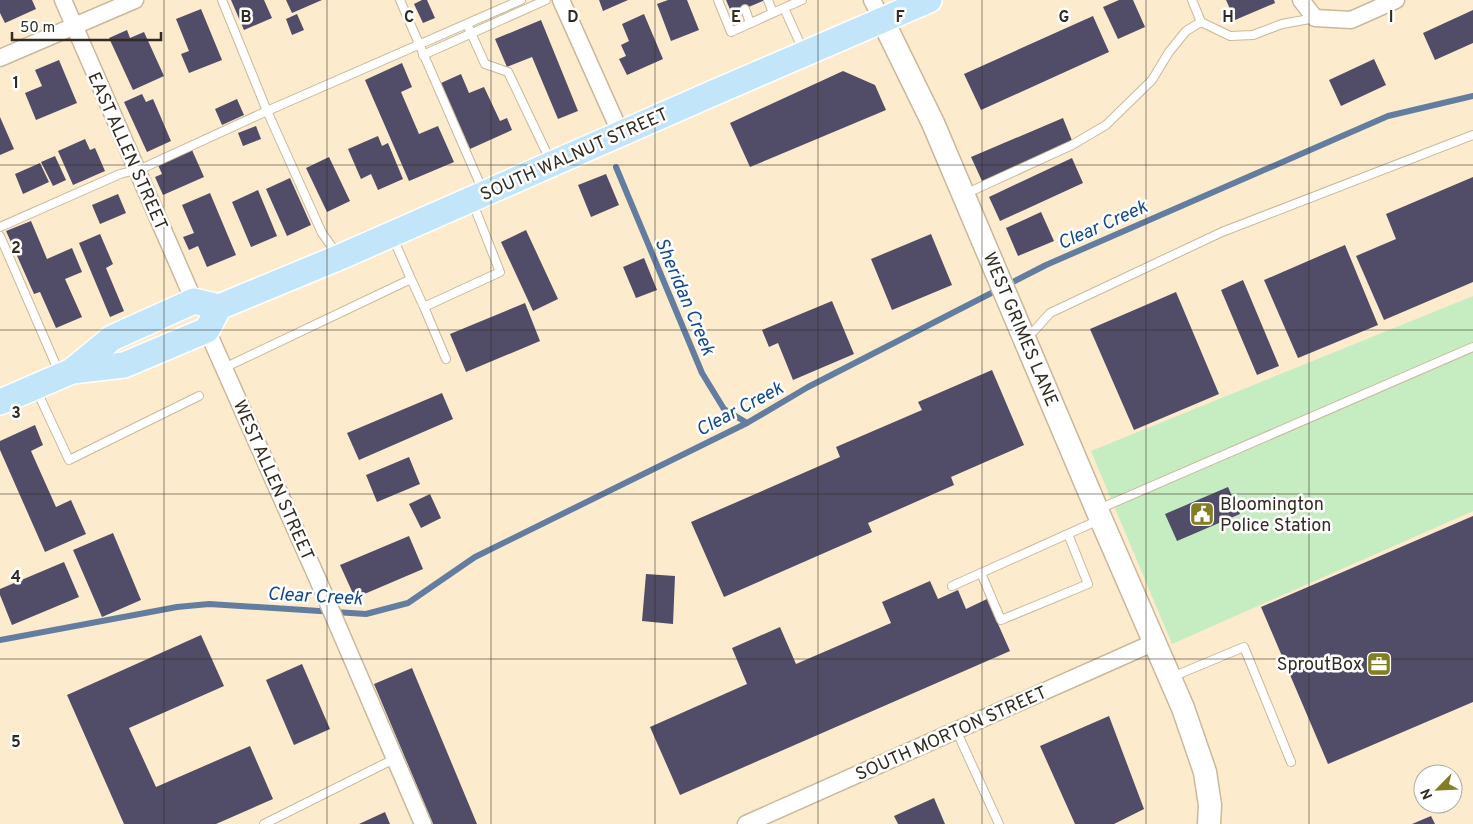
<svg xmlns="http://www.w3.org/2000/svg" width="1473" height="824" font-family="Overpass,sans-serif">
  <style>
    .green { fill: #c6ecc2 }
    .lines { fill: none; stroke-linecap: round; stroke-linejoin: round }
    .stream { stroke: #627da0; stroke-width: 6 }
    .building { fill: #514d68 }
    .lane-casing { stroke: #c9b99c; stroke-width: 10 }
    .street-casing { stroke: #c9b99c; stroke-width: 19 }
    .secondary-casing { stroke: #c9b99c; stroke-width: 25 }
    .primary-casing { stroke: #fff; stroke-width: 28 }
    .lane { stroke: #fff; stroke-width: 8 }
    .street { stroke: #fff; stroke-width: 16 }
    .secondary { stroke: #fff; stroke-width: 22 }
    .primary { stroke: #c3e5fa; stroke-width: 25 }
    .grid { fill: none; stroke: #322b20; stroke-width: 1; stroke-opacity: 0.55 }
    .labels { text-anchor: middle; stroke-width: 5; stroke-linejoin: round; paint-order: stroke }
    .street-label { font-size: 18px; fill: #322b20; stroke: #fff }
    .poi-label { font-size: 18px; fill: #322b20; stroke: #fff; text-anchor: start }
    .water-label { font-size: 19px; font-style: italic; fill: #124a8c; stroke: #fff }
    .grid-label { font-size: 16px; text-anchor: middle; font-weight: bold; fill: #322b20; stroke: #fff; stroke-width: 5; stroke-linejoin: round; paint-order: stroke }
  </style>
  <rect width="100%" height="100%" fill="#fcebcd"/>
  <path class="green" d="M 1473,296 L 1473,511 L 1172,644 L 1091,451 Z"/>
  <g class="lines">
    <path class="stream" d="M 616,167 L 702,373 L 724,409 L 747,423
      M 0,640 L 177,607 L 209,604 L 366,614 L 408,603 L 475,557 L 747,423 L 808,387 L 1046,265 L 1388,116 L 1473,96"/>
  </g>
  <path class="building" d="M 0,0 L 32,0 L 36,9 L 5,23 L 0,13 Z
    M 231,0 L 264,0 L 272,18 L 244,30 Z
    M 286,0 L 322,0 L 292,13 Z
    M 422,0 L 427,0 L 435,18 L 423,23 L 414,4 Z
    M 599,0 L 628,0 L 603,11 Z
    M 668,0 L 687,0 L 699,30 L 671,41 L 657,4 Z
    M 726,0 L 765,0 L 732,14 Z
    M 1119,0 L 1133,0 L 1145,27 L 1118,39 L 1103,7 Z
    M 1226,0 L 1274,0 L 1275,3 L 1235,20 Z
    M 201,9 L 222,60 L 189,73 L 181,54 L 189,51 L 176,19 Z
    M 1473,10 L 1473,43 L 1435,60 L 1423,33 Z
    M 297,14 L 304,30 L 292,35 L 286,19 Z
    M 644,14 L 663,59 L 627,75 L 619,59 L 626,56 L 621,45 L 629,41 L 622,24 Z
    M 1093,16 L 1109,52 L 981,110 L 964,74 Z
    M 541,20 L 578,111 L 558,119 L 532,57 L 507,67 L 495,39 Z
    M 127,30 L 130,38 L 144,32 L 164,76 L 133,90 L 109,38 Z
    M 1374,59 L 1386,85 L 1341,106 L 1329,80 Z
    M 59,60 L 77,103 L 36,120 L 25,93 L 42,86 L 35,70 Z
    M 402,63 L 412,87 L 401,92 L 419,134 L 438,126 L 454,162 L 409,181 L 365,80 Z
    M 843,71 L 875,85 L 886,110 L 750,167 L 730,123 Z
    M 461,74 L 469,93 L 484,87 L 500,121 L 507,118 L 512,130 L 470,149 L 441,83 Z
    M 142,94 L 146,102 L 153,99 L 171,141 L 147,152 L 124,102 Z
    M 237,99 L 244,115 L 222,125 L 215,109 Z
    M 0,117 L 14,149 L 0,155 Z
    M 1063,118 L 1073,143 L 982,181 L 971,157 Z
    M 256,126 L 261,139 L 243,146 L 238,133 Z
    M 378,136 L 382,146 L 388,143 L 403,179 L 378,190 L 371,174 L 361,179 L 348,149 Z
    M 85,139 L 90,150 L 95,148 L 105,171 L 73,185 L 58,151 Z
    M 192,150 L 204,177 L 163,195 L 155,177 L 162,174 L 158,165 Z
    M 55,156 L 66,180 L 53,186 L 41,162 Z
    M 329,157 L 350,201 L 327,212 L 306,168 Z
    M 1072,158 L 1083,183 L 1000,221 L 989,197 Z
    M 40,163 L 49,182 L 23,194 L 15,174 Z
    M 606,174 L 619,205 L 591,217 L 578,185 Z
    M 1473,177 L 1473,282 L 1384,320 L 1356,256 L 1396,239 L 1386,214 Z
    M 290,178 L 311,225 L 287,236 L 266,189 Z
    M 258,190 L 277,236 L 251,247 L 232,202 Z
    M 210,193 L 236,255 L 207,267 L 198,246 L 189,250 L 183,237 L 194,233 L 182,205 Z
    M 118,194 L 126,213 L 100,224 L 92,205 Z
    M 1041,212 L 1054,241 L 1018,256 L 1006,228 Z
    M 31,221 L 47,259 L 72,248 L 82,272 L 65,279 L 82,317 L 56,328 L 40,292 L 34,294 L 6,231 Z
    M 526,230 L 558,299 L 533,311 L 501,242 Z
    M 100,234 L 113,264 L 106,268 L 124,311 L 110,317 L 79,243 Z
    M 931,234 L 952,285 L 892,310 L 871,259 Z
    M 1345,245 L 1378,325 L 1298,358 L 1264,280 Z
    M 644,258 L 657,290 L 636,298 L 623,267 Z
    M 1243,280 L 1279,366 L 1257,375 L 1221,290 Z
    M 1176,292 L 1219,394 L 1134,430 L 1090,329 Z
    M 832,301 L 854,354 L 793,380 L 778,343 L 769,347 L 762,330 Z
    M 525,303 L 540,341 L 466,372 L 450,334 Z
    M 992,370 L 1024,445 L 951,477 L 954,485 L 868,523 L 872,532 L 724,597 L 691,522 L 840,457 L 836,447 L 922,410 L 918,402 Z
    M 442,393 L 453,419 L 359,460 L 347,433 Z
    M 35,425 L 43,445 L 31,451 L 56,507 L 71,500 L 86,534 L 45,552 L 0,450 L 0,441 Z
    M 409,457 L 420,484 L 377,502 L 366,475 Z
    M 1228,487 L 1240,514 L 1177,541 L 1165,514 Z
    M 430,494 L 441,518 L 421,528 L 409,504 Z
    M 1473,516 L 1473,702 L 1328,764 L 1261,607 Z
    M 113,533 L 141,600 L 102,617 L 73,550 Z
    M 409,536 L 423,569 L 355,598 L 340,565 Z
    M 64,562 L 79,597 L 12,625 L 0,595 L 0,589 Z
    M 646,574 L 675,576 L 673,624 L 642,621 Z
    M 930,581 L 938,599 L 958,590 L 966,609 L 987,599 L 1010,651 L 680,795 L 650,727 L 747,684 L 732,648 L 780,627 L 796,664 L 891,623 L 882,602 Z
    M 201,635 L 224,686 L 129,728 L 156,787 L 250,746 L 273,799 L 216,824 L 124,824 L 67,695 Z
    M 302,664 L 330,729 L 294,745 L 266,680 Z
    M 412,668 L 477,824 L 433,824 L 374,684 Z
    M 1109,716 L 1144,809 L 1114,824 L 1075,824 L 1040,746 Z
    M 934,798 L 945,824 L 898,824 L 894,816 Z
    M 385,812 L 390,824 L 359,824 Z
    M 1431,816 L 1435,824 L 1412,824 Z"/>
  <g class="lines">
    <defs>
      <path id="lane" d="M 222,0 L 267,111 L 322,233 L 337,254
        M 400,0 L 483,191
        M 718,0 L 731,32 L 784,8 L 803,50
        M 768,0 L 773,13
        M 1192,0 L 1201,22 L 1230,36 L 1253,35 L 1282,24 L 1315,18
        M 784,8 L 802,0
        M 745,9 L 750,23
        M 467,24 L 485,64 L 508,72 L 551,162
        M 423,55 L 546,0
        M 965,194 L 1072,145 L 1106,125 L 1152,80 L 1169,52 L 1186,31 L 1201,22
        M 0,227 L 120,174 L 143,168 L 267,111 L 521,0
        M 0,236 L 59,372
        M 393,238 L 411,279
        M 424,307 L 446,359
        M 1026,335 L 1034,331 L 1050,313 L 1222,232 L 1473,135
        M 224,368 L 411,279 L 424,307 L 500,272 L 472,201
        M 36,389 L 69,460 L 199,396
        M 1099,509 L 1473,347
        M 1068,534 L 1088,584 L 1001,620 L 981,573 L 1099,520
        M 952,586 L 981,573
        M 1172,677 L 1244,647 L 1291,762
        M 956,730 L 999,824
        M 264,824 L 394,759"/>
      <path id="street" d="M 63,0 L 194,301
        M 561,0 L 621,134
        M 872,0 L 882,19
        M 1301,0 L 1315,18 L 1351,20 L 1396,0
        M 0,58 L 135,0
        M 207,330 L 318,580 L 423,824
        M 746,824 L 1155,642"/>
      <path id="secondary" d="M 882,19 L 933,123 L 1097,510 L 1183,708 L 1205,772 L 1210,805 L 1209,824"/>
      <path id="primary" d="M 72,371 L 112,338 L 194,301 L 219,307 L 340,257 L 711,94 L 929,0
        M 0,402 L 72,371 L 124,365 L 207,330 L 219,307"/>
    </defs>
    <use href="#lane" class="lane-casing"/>
    <use href="#street" class="street-casing"/>
    <use href="#secondary" class="secondary-casing"/>
    <use href="#primary" class="primary-casing"/>
    <use href="#lane" class="lane"/>
    <use href="#street" class="street"/>
    <use href="#secondary" class="secondary"/>
    <use href="#primary" class="primary"/>
  </g>
  <path class="grid" d="M 164,0 L 164,824M 327,0 L 327,824M 491,0 L 491,824M 655,0 L 655,824M 818,0 L 818,824M 982,0 L 982,824M 1146,0 L 1146,824M 1309,0 L 1309,824M 0,165 L 1473,165M 0,330 L 1473,330M 0,494 L 1473,494M 0,659 L 1473,659"/>
  <defs>
    <symbol id="civic-square" viewBox="-11 -11 22 22"><rect x="-9" y="-9" width="18" height="18" rx="4" fill="#837d24" stroke="#fff"/><path d="M-.6-6.5H3V-4.5H.6V-3L4-1V1h2V6H-6V1h2V-1L-.6-3ZM-1.2 2.5V6h2.4V2.5Z" fill="#fff"/></symbol>
    <symbol id="office-square" viewBox="-11 -11 22 22"><rect x="-9" y="-9" width="18" height="18" rx="4" fill="#837d24" stroke="#fff"/><path d="M-6-3h4V-5.5h4V-3h4V5H-6ZM-1-4.5V-3h2v-1.5ZM-6 0V1H6V0Z" fill="#fff"/></symbol>
  </defs>
  <g fill-rule="evenodd">
    <use href="#civic-square" x="1188" y="500" width="28" height="28"/>
    <use href="#office-square" x="1365" y="650" width="28" height="28"/>
  </g>
  <g class="labels">
    <g class="street-label">
      <text transform="translate(128 151) rotate(66)" y="6">EAST ALLEN STREET</text>
      <text transform="translate(574 154) rotate(-24)" y="6">SOUTH WALNUT STREET</text>
      <text transform="translate(1021 329) rotate(67)" y="6">WEST GRIMES LANE</text>
      <text transform="translate(274 480) rotate(66)" y="6">WEST ALLEN STREET</text>
      <text transform="translate(951 733) rotate(-24)" y="6">SOUTH MORTON STREET</text>
    </g>
    <g class="poi-label">
      <text x="1220" y="510">Bloomington<tspan x="1220" dy="21">Police Station</tspan></text>
      <text x="1362" y="670" text-anchor="end">SproutBox</text>
    </g>
    <g class="water-label">
      <text transform="translate(1102 224) rotate(-24)" y="7">Clear Creek</text>
      <text transform="translate(686 296) rotate(67)" y="7">Sheridan Creek</text>
      <text transform="translate(739 408) rotate(-28)" y="7">Clear Creek</text>
      <text transform="translate(315 595) rotate(3)" y="7">Clear Creek</text>
    </g>
  </g>
  <g class="grid-label">
    <text x="246" y="22">B</text>
    <text x="409" y="22">C</text>
    <text x="573" y="22">D</text>
    <text x="736" y="22">E</text>
    <text x="900" y="22">F</text>
    <text x="1064" y="22">G</text>
    <text x="1228" y="22">H</text>
    <text x="1391" y="22">I</text>
    <text x="16" y="88">1</text>
    <text x="16" y="253">2</text>
    <text x="16" y="418">3</text>
    <text x="16" y="582">4</text>
    <text x="16" y="747">5</text>
  </g>
  <g transform="translate(1438 789) rotate(246)"><circle r="24" fill="#ffffff" stroke="#adaaa6"/>
  <path d="M0-4L9 19L0 12L-9 19Z" fill="#837d24"/>
  <text y="-8" font-size="14" font-weight="bold" text-anchor="middle" fill="#322b20">N</text>
  </g>
  <path d="M12 32v8h149v-8" fill="none" stroke="#322b20" stroke-width="2.5"/>
  <text x="20" y="32" font-size="15" fill="#322b20" stroke="#ffffff" stroke-width="4" paint-order="stroke">50 m</text>
</svg>
